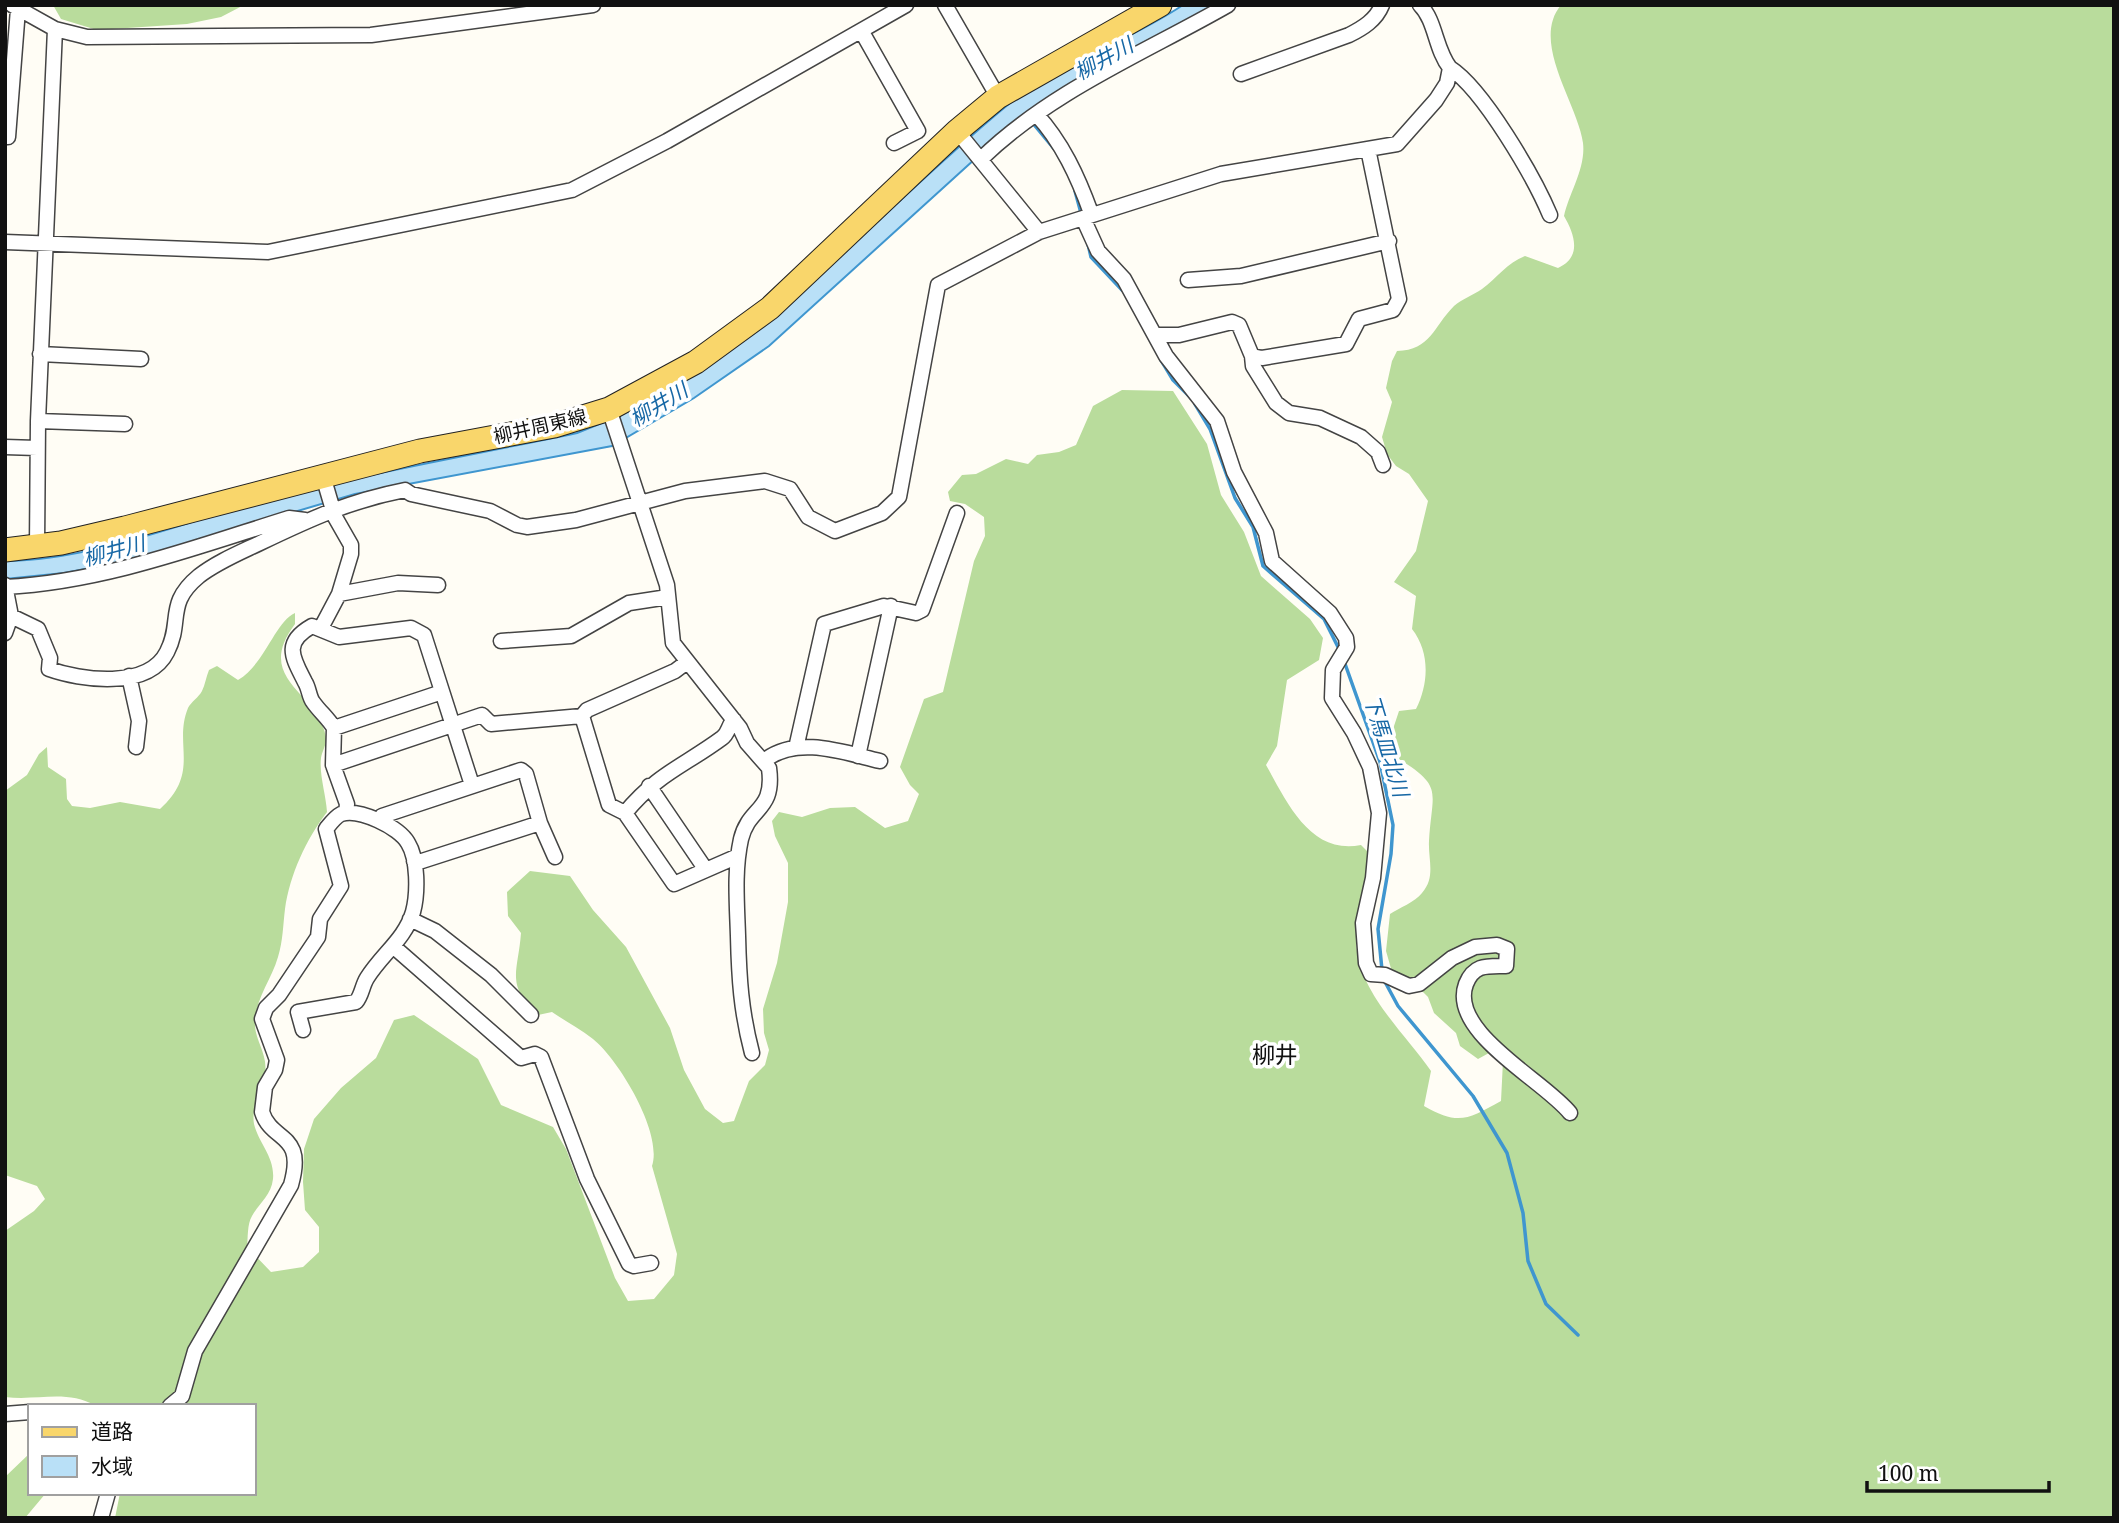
<svg xmlns="http://www.w3.org/2000/svg" width="2119" height="1523" font-family="'Noto Serif','Noto Sans JP',serif">
  <style>
    .forest { fill: #b9dc9c }
    .water { fill: #b9e0f7; stroke: #3f96cf; stroke-width: 2 }
    .lines { fill: none; stroke-linecap: round; stroke-linejoin: round }
    .stream { stroke: #3f96cf; stroke-width: 3.5 }
    .minor-casing { stroke: #444; stroke-width: 17 }
    .primary-casing { stroke: #222; stroke-width: 25 }
    .minor { stroke: #fff; stroke-width: 14 }
    .primary { stroke: #f9d66b; stroke-width: 23 }
    .labels { text-anchor: middle; stroke-width: 7; stroke-linejoin: round; paint-order: stroke }
    .street-label { font-size: 19px; fill: #111; stroke: #fff }
    .water-label { font-size: 21px; font-style: italic; fill: #1768a6; stroke: #fff }
    .quarter-label { font-size: 23px; fill: #111; stroke: #fff }
  </style>
  <rect width="100%" height="100%" fill="#fffdf5"/>
  <path class="forest" d="M 53,5 L 244,5 L 221,17 L 187,24 L 97,30 L 61,19 Z
    M 1561,5 L 2114,5 L 2114,1518 L 115,1518 L 120,1493 L 254,1493 L 254,1406 L 96,1406 C 66,1389 39,1401 5,1397 L 5,1231 L 34,1211 L 45,1199 L 37,1186 L 5,1175 L 5,791 L 27,775 L 39,754 L 47,747 L 48,767 L 66,779 L 67,799 L 72,806 L 90,808 L 120,802 L 160,809 C 201,772 173,745 188,708 C 191,702 199,697 202,691 C 205,685 206,677 209,670 L 217,666 L 238,680 C 265,664 275,622 295,613 L 295,624 C 253,680 318,691 326,737 C 327,744 322,751 321,758 C 319,774 326,795 327,812 C 306,840 290,874 285,909 C 283,925 283,941 278,957 C 271,981 254,1000 255,1026 C 256,1042 268,1055 265,1073 C 262,1089 251,1106 254,1124 C 259,1144 275,1157 273,1179 C 271,1196 259,1203 252,1216 C 247,1224 248,1238 247,1247 L 271,1272 L 303,1267 L 319,1252 L 319,1227 L 305,1210 L 303,1182 L 304,1149 L 314,1119 L 341,1088 L 376,1058 L 394,1020 L 414,1015 L 478,1059 L 501,1105 L 553,1127 L 566,1149 L 615,1278 L 628,1301 L 654,1299 L 674,1275 L 677,1254 L 652,1166 C 663,1133 619,1060 593,1039 C 580,1029 565,1021 552,1012 L 538,1015 C 505,984 518,973 521,933 L 508,916 L 507,892 L 530,871 L 570,876 L 593,910 L 626,947 L 670,1028 L 684,1070 L 705,1109 L 723,1123 L 734,1121 L 749,1081 L 765,1065 L 769,1050 L 764,1033 L 763,1009 L 777,963 L 788,902 L 788,863 L 775,836 L 772,821 L 779,812 L 802,817 L 830,808 L 855,807 L 885,828 L 908,821 L 919,794 L 910,785 L 900,767 L 924,699 L 943,692 L 974,561 L 985,536 L 984,517 L 965,504 L 950,501 L 948,492 L 962,475 L 976,474 L 1006,459 L 1028,464 L 1037,455 L 1059,452 L 1076,445 L 1093,406 L 1122,390 L 1173,391 L 1207,444 L 1221,495 L 1244,532 L 1261,576 L 1310,619 L 1323,638 L 1319,660 L 1287,680 L 1277,746 L 1266,765 C 1287,802 1310,855 1361,845 L 1367,851 C 1368,860 1369,869 1368,878 C 1364,899 1355,920 1356,942 C 1358,992 1404,1032 1431,1071 L 1424,1106 C 1459,1126 1468,1119 1501,1101 L 1503,1061 L 1489,1053 L 1478,1059 L 1460,1046 L 1456,1033 L 1434,1013 L 1428,997 L 1410,979 L 1392,972 L 1386,951 L 1390,914 C 1399,908 1415,902 1422,893 C 1436,877 1428,860 1429,841 C 1432,789 1445,787 1394,756 L 1389,741 L 1399,711 L 1416,709 C 1429,683 1430,652 1412,629 L 1416,596 L 1394,582 L 1416,551 L 1428,501 L 1409,474 L 1396,466 L 1387,454 L 1382,437 L 1392,402 L 1386,388 L 1392,361 L 1397,351 C 1431,350 1433,327 1454,306 C 1462,299 1473,295 1482,289 C 1497,278 1507,263 1525,256 L 1558,268 C 1582,257 1575,235 1564,216 C 1569,193 1586,168 1583,143 C 1578,104 1530,42 1561,5 Z
    M 30,1453 L 30,1493 L 46,1493 L 25,1518 L 5,1518 L 5,1477 Z"/>
  <path class="water" d="M 1183,5 L 1215,5 L 1020,118 L 769,346 L 694,398 L 612,446 L 355,494 L 132,560 L 64,573 L 5,579 L 5,561 C 93,561 194,518 279,496 C 377,471 478,454 577,433 C 749,367 866,222 1004,108 C 1057,65 1126,43 1183,5 Z"/>
  <g class="lines">
    <path class="stream" d="M 1031,121 L 1055,150
      M 1075,191 L 1081,213
      M 1088,244 L 1091,257 L 1122,290
      M 1161,360 L 1173,380 L 1191,398
      M 1195,404 L 1210,429 L 1235,498 L 1253,527 L 1263,566 L 1324,619 L 1340,651
      M 1344,661 L 1380,762 L 1393,825 L 1391,854 L 1378,929 L 1382,970
      M 1384,980 L 1398,1006 L 1473,1096 L 1507,1153 L 1523,1213 L 1528,1261 L 1546,1304 L 1578,1335"/>
    <defs>
      <path id="minor" d="M 12,5 L 55,29 L 87,37 L 371,35 L 593,5
        M 945,5 L 998,97
        M 862,32 L 918,131 L 894,143
        M 1450,68 C 1483,89 1534,177 1550,215
        M 1241,74 L 1349,35 C 1363,28 1376,20 1382,5
        M 1036,114 C 1062,142 1078,177 1091,213
        M 957,131 L 1039,232
        M 5,137 L 8,137 L 18,9
        M 981,159 C 1051,91 1144,53 1228,5
        M 1083,218 L 1221,174 L 1397,144 L 1436,100 L 1447,83 L 1450,68 C 1435,49 1436,21 1420,5
        M 5,242 L 268,252 L 572,190 L 667,141 L 906,5
        M 1188,280 L 1241,276 L 1389,241
        M 1156,335 L 1179,335 L 1232,322 L 1239,325 L 1252,356 L 1262,358 L 1346,344 L 1359,319 L 1393,310 L 1399,299 L 1368,149
        M 40,354 L 141,359
        M 1252,356 L 1253,366 L 1276,403 L 1289,413 L 1320,418 L 1361,437 L 1378,452 L 1383,465
        M 609,409 L 667,585 L 673,643 L 740,728 L 747,743 L 769,768 C 775,812 749,806 741,839 C 734,871 737,903 738,936 C 739,978 741,1011 752,1053
        M 38,421 L 125,424
        M 5,447 L 37,448
        M 37,547 L 38,421 L 55,29
        M 5,585 L 11,616 L 5,633
        M 5,587 C 103,582 196,547 289,518 L 305,520
        M 339,594 L 398,583 L 438,585
        M 11,616 L 38,629 L 50,658 L 49,669 C 80,680 148,690 167,652 C 183,621 165,604 199,576 C 217,562 239,553 260,543 C 310,519 349,501 405,490 L 411,494 L 490,511 L 517,525 L 527,527 L 576,520 L 685,491 L 765,481 L 790,489 L 808,517 L 835,531 L 882,513 L 899,497 L 938,285 L 1039,232 L 1083,218 L 1098,251 L 1124,279 L 1166,356 L 1217,421 L 1234,472 L 1266,533 L 1272,561 L 1330,613 L 1346,638 L 1347,647 L 1333,670 L 1332,698 L 1354,733 L 1370,767 L 1379,813 L 1373,878 L 1363,923 L 1366,963 L 1371,974 L 1385,975 L 1409,986 L 1419,984 L 1452,958 L 1475,947 L 1497,945 L 1507,949 L 1506,966 C 1487,966 1474,964 1466,984 C 1448,1032 1545,1081 1570,1113
        M 321,628 L 339,594 L 351,554 L 351,545 L 335,517 L 323,476
        M 501,641 L 571,636 L 629,603 L 668,597
        M 129,676 L 139,721 L 136,747
        M 582,716 L 609,805 L 625,813
        M 734,720 C 728,725 729,733 722,738 C 684,766 657,774 625,813 L 674,884 L 738,856
        M 334,728 L 442,692
        M 796,748 L 824,624 L 884,606 L 916,613 L 922,610 L 957,513
        M 858,756 L 891,606
        M 765,760 C 798,735 845,753 880,761
        M 333,765 L 482,715 L 491,724 L 582,716 L 587,710 L 675,671 L 687,662
        M 649,786 L 706,870
        M 346,813 L 347,804 L 333,765 L 334,728 C 328,718 320,712 313,702 C 309,697 309,688 305,682 C 293,658 282,643 312,626 L 339,637 L 411,628 L 424,635 L 472,785
        M 380,820 L 382,816 L 521,770 L 526,774 L 540,823 L 422,861 L 414,861
        M 540,823 L 555,857
        M 410,919 L 435,931 L 491,975 L 531,1015
        M 394,947 L 521,1058 L 535,1054 L 541,1057 L 587,1179 L 629,1264 L 634,1266 L 651,1263
        M 170,1406 L 182,1396 L 195,1351 L 291,1185 C 306,1132 272,1143 262,1112 L 265,1087 L 275,1070 L 277,1060 L 262,1019 L 266,1008 L 279,995 L 318,937 L 320,919 L 341,886 L 326,829 C 330,824 335,817 341,814 C 359,808 399,827 408,843 C 418,859 418,893 413,912 C 405,939 382,954 367,978 C 362,986 362,995 356,1002 L 298,1012 L 303,1030
        M 5,1414 L 30,1412
        M 101,1518 L 108,1493"/>
      <path id="primary" d="M 5,550 L 61,543 L 125,528 L 420,451 L 554,426 L 609,409 L 696,362 L 770,308 L 957,131 L 998,97 L 1160,5"/>
    </defs>
    <use href="#minor" class="minor-casing"/>
    <use href="#primary" class="primary-casing"/>
    <use href="#minor" class="minor"/>
    <use href="#primary" class="primary"/>
  </g>
  <g class="labels">
    <g class="street-label">
      <text transform="translate(540 426) rotate(-13)" y="7">柳井周東線</text>
    </g>
    <g class="water-label">
      <text transform="translate(1104 59) rotate(-29)" y="7">柳井川</text>
      <text transform="translate(659 405) rotate(-31)" y="7">柳井川</text>
      <text transform="translate(114 551) rotate(-15)" y="7">柳井川</text>
      <text transform="translate(1386 746) rotate(73)" y="7">下馬皿北川</text>
    </g>
    <g class="quarter-label">
      <text x="1275" y="1063">柳井</text>
    </g>
  </g>
  <rect width="2119" height="1523" fill="none" stroke="#111111" stroke-width="14"/>
  <rect x="28" y="1404" width="228" height="91" fill="#ffffff" stroke="#a0a0a0" stroke-width="2"/>
  <rect x="42" y="1427" width="35" height="10" fill="#f9d66b" stroke="#a0a0a0" stroke-width="2"/>
  <text x="91" y="1439" font-size="21" fill="#111111">道路</text>
  <rect x="42" y="1456" width="35" height="21" fill="#b9e0f7" stroke="#a0a0a0" stroke-width="2"/>
  <text x="91" y="1474" font-size="21" fill="#111111">水域</text>
  <path d="M1867 1481v10h182v-10" fill="none" stroke="#111111" stroke-width="3.5"/>
  <text x="1878" y="1481" font-size="21" fill="#111111" stroke="#ffffff" stroke-width="5" paint-order="stroke">100 m</text>
</svg>
